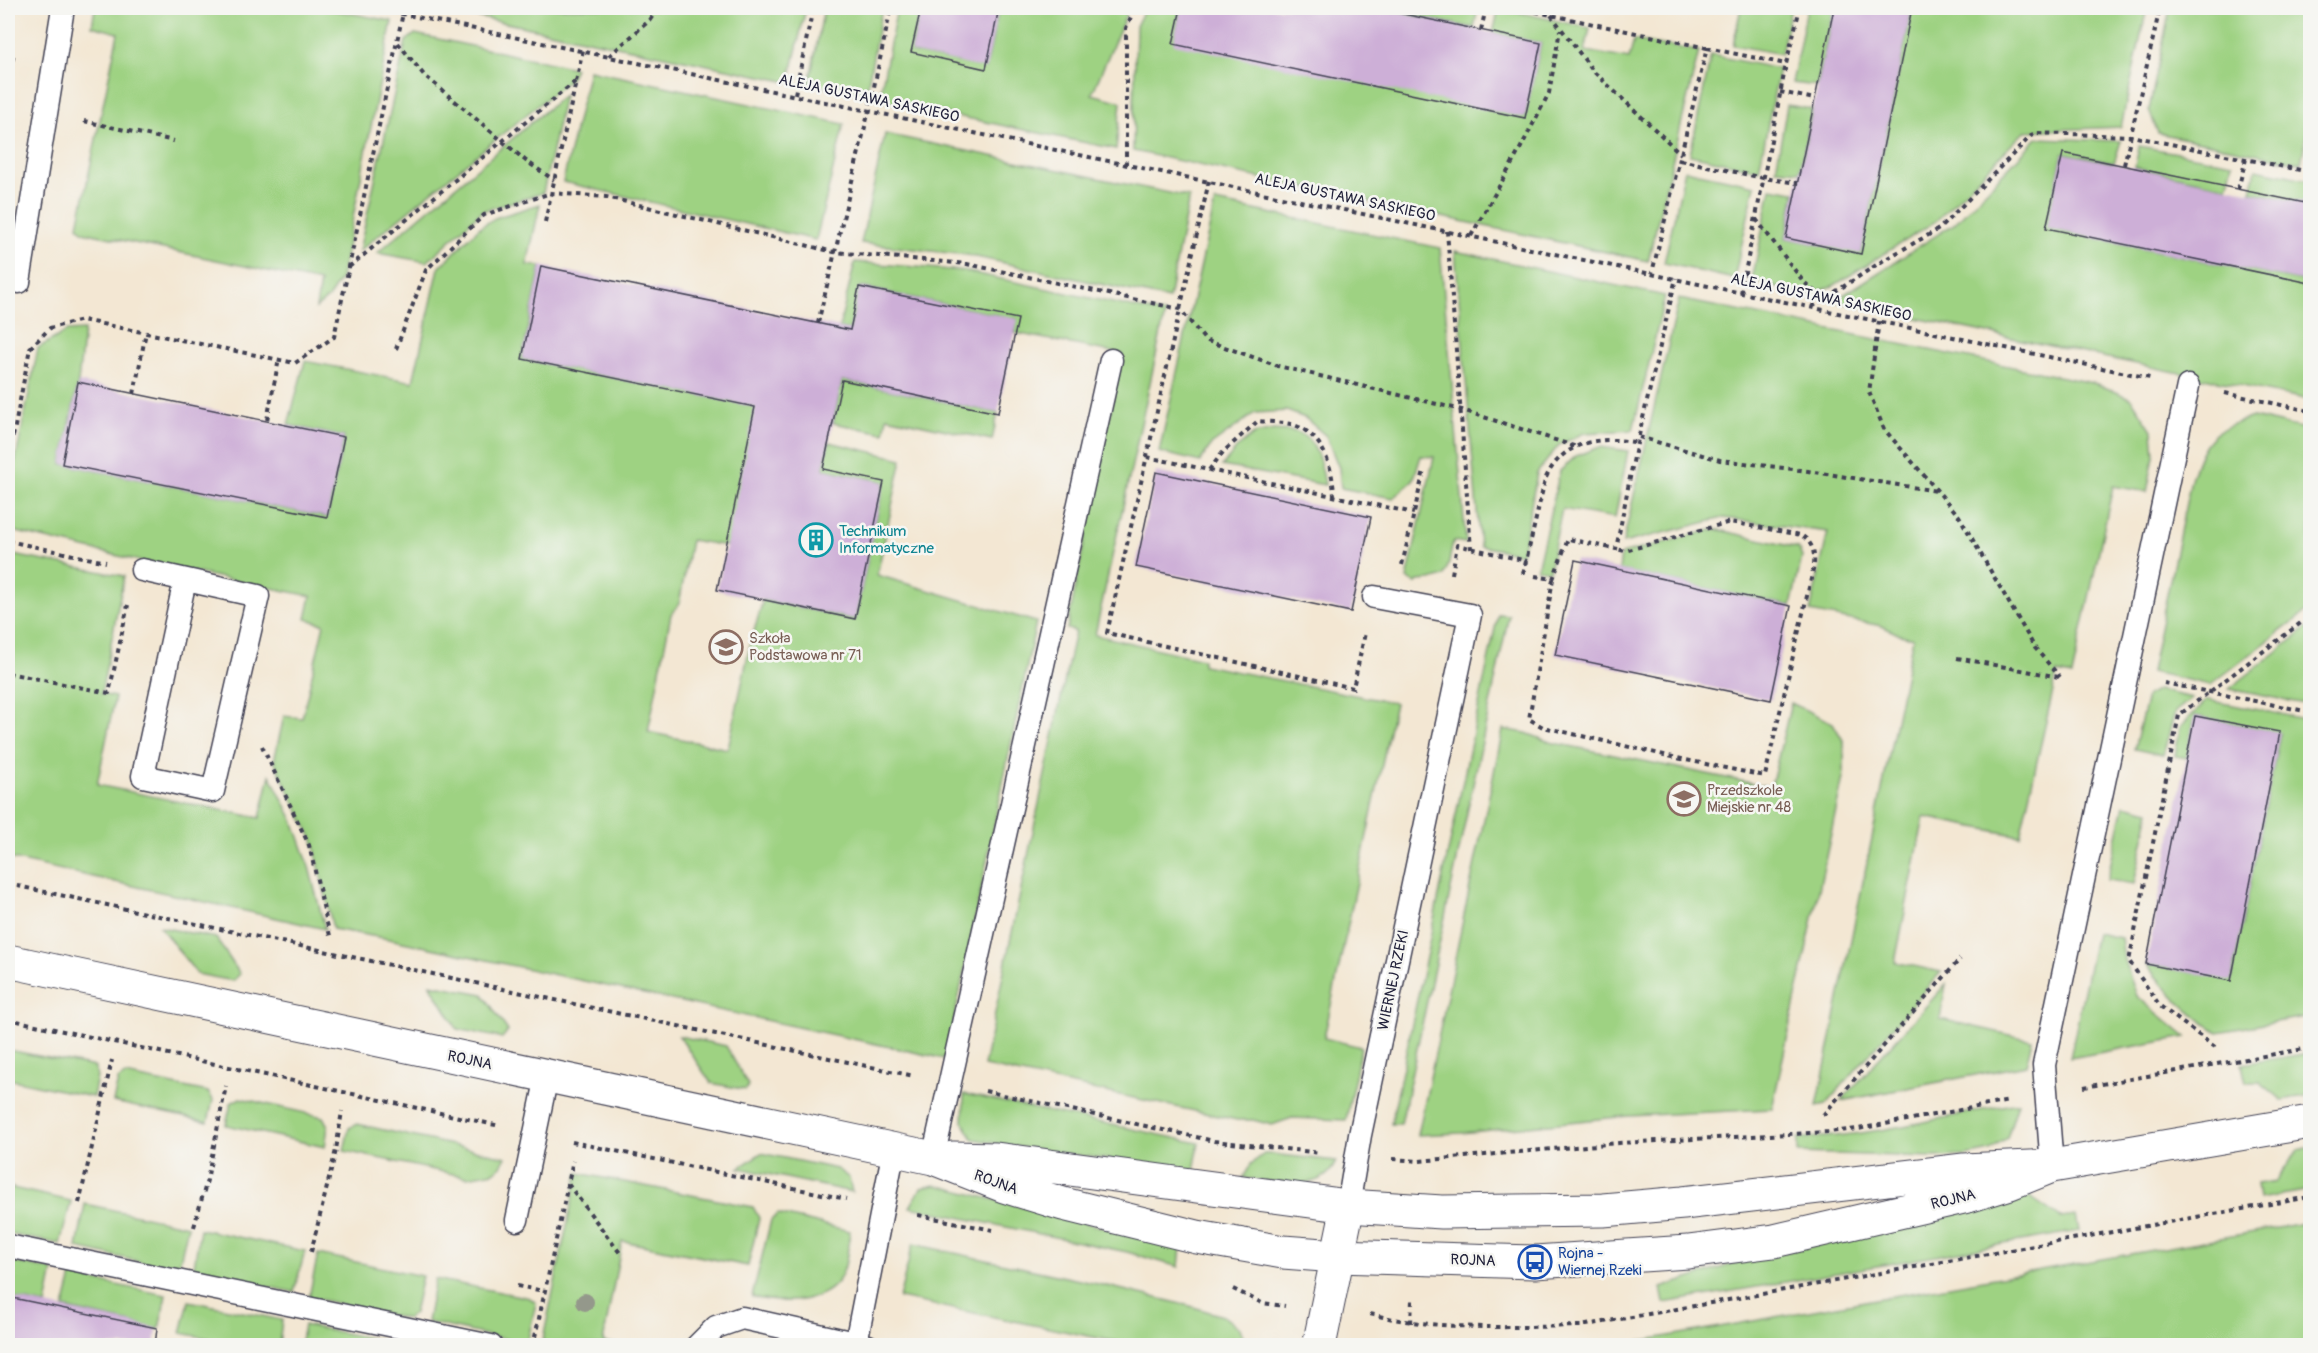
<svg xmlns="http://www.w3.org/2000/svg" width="2318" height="1353" font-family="Pangolin,sans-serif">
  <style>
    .green { fill: #9ed282; stroke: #607a5e; stroke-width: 1.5 }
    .building { fill: #cdafd7 }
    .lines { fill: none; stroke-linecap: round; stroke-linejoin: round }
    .lane-casing { stroke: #414052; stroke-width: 25 }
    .street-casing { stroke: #414052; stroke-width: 35 }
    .secondary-casing { stroke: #414052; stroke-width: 35 }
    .path { stroke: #414052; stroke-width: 4; stroke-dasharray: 4.5 4.5; stroke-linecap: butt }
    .lane { stroke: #fff; stroke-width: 22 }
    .street { stroke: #fff; stroke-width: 33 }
    .secondary { stroke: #fff; stroke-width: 33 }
    .tree { fill: #94988b }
    .labels { text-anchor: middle; stroke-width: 5; stroke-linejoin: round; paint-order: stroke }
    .street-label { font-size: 15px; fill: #22223b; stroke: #f6f6f2 }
    .culture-label { font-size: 15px; fill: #0d838f; stroke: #f6f6f2; text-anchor: start }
    .education-label { font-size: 15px; fill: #785e54; stroke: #f6f6f2; text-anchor: start }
    .transit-label { font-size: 15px; fill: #164399; stroke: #f6f6f2; text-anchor: start }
  </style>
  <rect width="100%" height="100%" fill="#f6f6f2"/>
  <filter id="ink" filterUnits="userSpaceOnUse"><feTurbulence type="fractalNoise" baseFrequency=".0167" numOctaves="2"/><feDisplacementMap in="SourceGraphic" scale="12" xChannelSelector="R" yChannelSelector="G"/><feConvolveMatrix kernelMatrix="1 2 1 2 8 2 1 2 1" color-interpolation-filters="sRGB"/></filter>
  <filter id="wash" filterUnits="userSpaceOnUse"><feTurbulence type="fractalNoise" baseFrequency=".008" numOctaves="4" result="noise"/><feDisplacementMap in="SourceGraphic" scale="24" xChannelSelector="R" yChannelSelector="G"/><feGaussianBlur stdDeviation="1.35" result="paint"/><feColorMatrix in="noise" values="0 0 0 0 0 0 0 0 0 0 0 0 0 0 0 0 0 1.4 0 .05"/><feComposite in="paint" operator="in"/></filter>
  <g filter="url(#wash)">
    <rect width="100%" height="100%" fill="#f3e7d3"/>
    <path class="green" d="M 95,8 L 322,8 L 392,21 L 341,278 L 329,297 L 316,308 L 320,282 L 83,232 L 78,226 L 118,33 L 92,26 Z
      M 434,8 L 806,8 L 789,82 Z
      M 824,8 L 882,8 L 866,95 L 809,84 Z
      M 897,8 L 921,8 L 911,52 L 986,68 L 999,8 L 1129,8 L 1092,94 L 1121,102 L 1116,149 L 879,100 Z
      M 1145,8 L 1181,8 L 1174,43 L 1525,117 L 1541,43 L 1493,33 L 1499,8 L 1590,28 L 1585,51 L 1629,59 L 1634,40 L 1699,51 L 1648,261 L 1133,151 L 1136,26 Z
      M 1376,8 L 1478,8 L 1474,28 Z
      M 1741,8 L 1791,8 L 1781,54 L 1733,45 Z
      M 1807,8 L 1834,8 L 1817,86 L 1792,83 Z
      M 1912,8 L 2147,8 L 2121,127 L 2025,131 L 1936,221 L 1833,286 L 1803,296 L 1752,280 L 1771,188 L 1795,192 L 1786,238 L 1861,253 Z
      M 2170,8 L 2310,8 L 2310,47 L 2306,65 L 2310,66 L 2310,115 L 2301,163 L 2158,133 L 2149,110 Z
      M 415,34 L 575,68 L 570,79 L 359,251 L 406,41 Z
      M 1711,55 L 1779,69 L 1759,170 L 1690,155 Z
      M 589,70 L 844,124 L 816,240 L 563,182 Z
      M 564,95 L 543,193 L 482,211 L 427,262 L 377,253 Z
      M 1787,105 L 1812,109 L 1800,171 L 1776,169 Z
      M 885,134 L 1189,197 L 1169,299 L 967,255 L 861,243 Z
      M 2037,138 L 2121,141 L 2114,163 L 2063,153 L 2047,228 L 2310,283 L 2310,400 L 1834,301 L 1954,224 Z
      M 2139,146 L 2233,163 L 2227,187 L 2135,167 Z
      M 2256,169 L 2310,180 L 2310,204 L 2251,192 Z
      M 1685,170 L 1755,185 L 1734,279 L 1664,263 Z
      M 1215,202 L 1440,248 L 1466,543 L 1453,541 L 1449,563 L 1444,576 L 1431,580 L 1418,581 L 1416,583 L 1407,579 L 1434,457 L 1421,456 L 1413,481 L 1393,498 L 1341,488 L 1339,468 L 1326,436 L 1305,418 L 1287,411 L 1255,413 L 1211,445 L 1200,462 L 1159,452 Z
      M 540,204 L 527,265 L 541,266 L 522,359 L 786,413 L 727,546 L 691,540 L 679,604 L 671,614 L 648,732 L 728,749 L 750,645 L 763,600 L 855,619 L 884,482 L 823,469 L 829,442 L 902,459 L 877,575 L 1036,622 L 946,1059 L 389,939 L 333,929 L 313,840 L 274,761 L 284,716 L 302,718 L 324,624 L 306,619 L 311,596 L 144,562 L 8,530 L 8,498 L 38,348 L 67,331 L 84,330 L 78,382 L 62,464 L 327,517 L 344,437 L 288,425 L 305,361 L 413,382 L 439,268 L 480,227 L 495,218 Z
      M 1455,251 L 1665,296 L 1633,430 L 1584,433 L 1559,445 L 1537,473 L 1522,554 L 1480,546 Z
      M 855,262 L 964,271 L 1165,314 L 1095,635 L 1203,659 L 1203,665 L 1395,703 L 1324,1038 L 1361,1047 L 1346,1120 L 1292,1118 L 1272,1125 L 1253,1120 L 1237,1120 L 984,1066 L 1075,631 L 1067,629 L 1122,354 L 1015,333 L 1017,319 L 860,287 L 850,330 L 839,328 Z
      M 1679,299 L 2097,384 L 2131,398 L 2152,430 L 2154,456 L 2147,492 L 2113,486 L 2072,676 L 2057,673 L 2020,836 L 1924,817 L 1895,962 L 1941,972 L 1826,1104 L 1817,1106 L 1913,638 L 1900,635 L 1882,626 L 1810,612 L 1828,532 L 1723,518 L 1623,543 Z
      M 842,380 L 998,413 L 992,440 L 887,417 L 884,433 L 833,423 Z
      M 2253,417 L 2310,430 L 2310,609 L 2210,685 L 2151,672 L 2191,479 C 2205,437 2211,431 2253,417 Z
      M 1274,430 C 1281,431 1293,430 1299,433 C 1318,441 1322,468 1325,485 L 1222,466 L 1238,447 L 1254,434 Z
      M 1600,447 L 1628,451 L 1615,518 L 1562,509 L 1549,571 L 1537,569 L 1560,471 L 1576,456 Z
      M 1715,529 L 1798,548 L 1802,557 L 1791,606 L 1619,570 L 1621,554 Z
      M 8,554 L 124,576 L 101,694 L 115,697 L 97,785 L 260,818 L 270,775 L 293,820 L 308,863 L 325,929 L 8,858 Z
      M 1498,614 L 1509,615 L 1401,1124 L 1391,1124 Z
      M 2310,626 L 2310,705 L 2229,689 Z
      M 2157,690 L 2192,698 L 2175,712 L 2163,755 L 2134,749 L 2147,696 Z
      M 2207,700 L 2310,720 L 2310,1016 L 2218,1032 C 2189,1014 2166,991 2146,964 L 2231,980 L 2280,733 L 2195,716 L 2187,758 L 2175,756 L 2180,727 Z
      M 1791,703 L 1833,723 L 1844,742 L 1844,773 L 1772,1109 L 1628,1116 L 1461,1133 L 1418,1135 L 1503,729 L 1526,733 L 1550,742 L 1771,787 Z
      M 2124,805 L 2150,811 L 2134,884 L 2107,880 Z
      M 160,927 L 216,938 L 240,974 L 233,981 L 197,974 Z
      M 2096,933 L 2121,938 L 2124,960 L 2137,996 L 2186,1037 L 2070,1058 Z
      M 430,984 L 483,994 L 508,1031 L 502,1038 L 457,1029 Z
      M 1946,984 L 1940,1019 L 2032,1040 L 2026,1065 L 1841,1101 Z
      M 679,1036 L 726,1046 L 748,1085 L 746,1090 L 711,1083 Z
      M 8,1050 L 95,1067 L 97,1077 L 93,1097 L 8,1079 Z
      M 2310,1053 L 2310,1095 L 2282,1100 L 2260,1082 L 2246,1082 L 2242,1064 Z
      M 125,1075 L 208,1092 L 213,1100 L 208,1122 L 113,1102 L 118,1080 Z
      M 964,1094 L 1199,1143 L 1194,1171 L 1011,1146 L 973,1139 L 963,1122 Z
      M 240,1098 L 323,1117 L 328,1126 L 325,1147 L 226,1125 L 231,1103 Z
      M 2018,1103 L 2007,1138 L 1990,1151 L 1966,1156 L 1934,1157 L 1798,1153 L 1798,1138 C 1871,1137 1947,1116 2018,1103 Z
      M 357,1124 L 506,1157 L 501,1166 L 494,1172 L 467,1177 L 344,1151 L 349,1128 Z
      M 2310,1147 L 2310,1190 L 2259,1199 L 2257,1184 L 2276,1181 L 2298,1150 Z
      M 761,1153 L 837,1169 L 849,1178 L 852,1192 L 739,1168 Z
      M 1264,1154 L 1270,1154 L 1336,1161 C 1324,1196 1271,1181 1243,1178 L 1251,1164 Z
      M 578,1173 L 753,1207 L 759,1218 L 748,1266 L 622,1241 L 603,1342 L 620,1345 L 542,1344 Z
      M 936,1185 L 1181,1247 L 1179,1267 L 1127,1252 L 910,1207 L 921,1188 Z
      M 8,1187 L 71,1201 L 60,1244 L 8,1234 Z
      M 2030,1197 L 2061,1218 L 2076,1216 L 2079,1231 L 1664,1303 L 1661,1288 L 1739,1262 Z
      M 85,1204 L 188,1226 L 178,1270 L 77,1248 Z
      M 778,1214 L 850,1231 C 848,1243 848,1257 844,1269 C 832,1306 782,1304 752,1297 L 771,1220 Z
      M 2310,1222 L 2310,1345 L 1618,1345 Z
      M 200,1229 L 305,1251 L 294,1292 L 193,1273 Z
      M 913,1244 L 1107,1286 L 1190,1306 L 1223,1316 L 1240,1328 L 1243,1337 L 1241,1345 L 1133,1345 L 899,1298 Z
      M 318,1254 L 422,1276 L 414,1313 L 407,1319 L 309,1297 Z
      M 8,1261 L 53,1270 L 46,1305 L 8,1297 Z
      M 72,1276 L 166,1295 L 159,1329 L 64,1308 Z
      M 435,1279 L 530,1298 L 536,1303 L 527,1344 L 427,1322 Z
      M 189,1301 L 282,1320 L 279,1345 L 241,1345 L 181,1333 Z
      M 304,1325 L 400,1344 L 400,1345 L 300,1345 Z"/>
    <g id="blocks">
      <path class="building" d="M 921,8 L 999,8 L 986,69 L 911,52 Z
        M 1181,8 L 1375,8 L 1541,43 L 1525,118 L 1173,44 Z
        M 1834,8 L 1912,8 L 1861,254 L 1786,238 Z
        M 2063,153 L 2310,204 L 2310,283 L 2046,228 Z
        M 541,266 L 850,330 L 859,287 L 1018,319 L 998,413 L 842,380 L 823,469 L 884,482 L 855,619 L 717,590 L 755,407 L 522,359 Z
        M 78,382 L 344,437 L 327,517 L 62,464 Z
        M 1156,472 L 1371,517 L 1351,612 L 1136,567 Z
        M 1575,560 L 1791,606 L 1771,700 L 1555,655 Z
        M 2195,716 L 2280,732 L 2231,981 L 2146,964 Z
        M 8,1297 L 157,1328 L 155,1346 L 8,1346 Z"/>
    </g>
  </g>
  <g filter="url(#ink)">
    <use href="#blocks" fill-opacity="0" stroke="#414052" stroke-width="1.5"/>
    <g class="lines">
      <defs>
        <path id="lane" d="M 19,282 L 63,8
          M 142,570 L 258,596 L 213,791 L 143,776 L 185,580
          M 933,1158 L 1111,360
          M 2052,1166 L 2044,1065 L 2188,386
          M 1348,1206 L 1360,1135 L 1470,615 L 1374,597
          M 517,1220 L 547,1076
          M 8,1246 L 491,1346
          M 856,1343 L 894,1149
          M 697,1346 L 716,1327 L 742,1318 L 868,1346"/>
        <path id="street" d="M 1319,1346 L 1348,1206"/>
        <path id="secondary" d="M 8,961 L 933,1158 L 1004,1186 L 1063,1204 L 1197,1237 L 1283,1252 L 1337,1256 L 1535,1262 L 1688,1252 L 1774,1241 L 1968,1196 L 2010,1183 L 2052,1166
          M 953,1158 L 996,1159 L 1348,1206 L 1442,1212 L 1603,1210 L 1683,1203 L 1964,1170 L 2052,1166 L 2310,1122"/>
      </defs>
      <use href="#lane" class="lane-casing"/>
      <use href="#street" class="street-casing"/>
      <use href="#secondary" class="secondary-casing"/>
      <path class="path" d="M 374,8 L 2150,378
        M 1518,8 L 1707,48 L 1652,273
        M 1551,15 L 1593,71 L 1681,154
        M 1481,30 L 1486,8
        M 398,43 L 424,75 L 526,161 L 554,180
        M 1707,48 L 1786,64
        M 609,56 L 650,20 L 658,8
        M 8,87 L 14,52
        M 1780,92 L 1815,99
        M 795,94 L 813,8
        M 84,121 L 174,141
        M 1680,160 L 1763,178 L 1797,183
        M 1126,165 L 1126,28 L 1135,8
        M 2124,165 L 2160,8
        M 2306,171 L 2310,147
        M 1209,181 L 1107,633 L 1353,688 L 1365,633
        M 2238,189 L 2246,159
        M 1756,219 L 1803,281 L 1823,299
        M 545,222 L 583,50
        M 1447,231 L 1471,549
        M 1471,236 L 1518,153 L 1549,93 L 1560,30
        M 349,267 L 577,80
        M 1741,293 L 1786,64 L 1800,8
        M 1812,307 L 1884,260 L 1939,229 L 2034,133 L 2131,136 L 2310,172
        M 1879,321 L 1869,392 L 1884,429 L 1959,516 L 2035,648 L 2060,677
        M 818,323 L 869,110 L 891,8
        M 396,349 L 426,270 L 484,215 L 551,193 L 606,197 L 834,252 L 967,264 L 1180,309 L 1205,340 L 1278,366 L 1462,410 L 1577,447
        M 2225,393 L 2310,411
        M 134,394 L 146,332
        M 267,420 L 279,359
        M 1639,437 L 1720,460 L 1808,471 L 1937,491
        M 1147,457 L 1414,513
        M 8,463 L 30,348 L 50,328 L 82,320 L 295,363 L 334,337 L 403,13
        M 1209,470 L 1224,451 L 1258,421 C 1268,422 1281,422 1291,424 C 1323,433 1333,467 1334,496
        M 8,541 L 106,562
        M 1402,565 L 1424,470
        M 1452,574 L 1457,545 L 1527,561
        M 1523,574 L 1545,480 C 1561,441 1601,435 1638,443
        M 1535,576 L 1553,579 L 1568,539 L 1616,549 L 1635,452 L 1676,278
        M 1553,579 L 1529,719 L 1543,727 L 1686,760 L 1765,776 L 1814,566 C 1815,552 1813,543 1801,535 L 1730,522 L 1625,551 L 1616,549
        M 1957,658 L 2059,677
        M 8,673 L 109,693 L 128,605
        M 2164,683 L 2310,712
        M 262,746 L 309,845 L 330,936
        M 8,884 L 914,1076
        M 8,1019 L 500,1126
        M 2215,1047 L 2160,1006 L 2129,961 L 2179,715 L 2310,616
        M 2084,1087 L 2310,1048
        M 985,1091 L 1214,1141 L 1320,1153
        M 1823,1115 L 1960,959
        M 572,1142 L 846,1199
        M 1393,1159 L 1419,1161 L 1619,1143 L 1828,1132 L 1858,1129 L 2009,1101
        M 568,1184 L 620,1253
        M 79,1203 L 112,1060
        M 918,1215 L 993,1230
        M 194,1227 L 207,1180 L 226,1086
        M 311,1252 L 336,1150 L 342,1111
        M 517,1286 L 544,1291
        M 1233,1289 L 1262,1303 L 1285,1306
        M 1370,1314 C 1440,1331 1509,1327 1581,1326 L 2310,1197
        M 1411,1323 L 1412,1300
        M 533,1346 L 573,1161
        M 1501,1346 L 1501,1344"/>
      <use href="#lane" class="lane"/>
      <use href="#street" class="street"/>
      <use href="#secondary" class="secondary"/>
    </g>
    <circle class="tree" cx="585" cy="1302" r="9"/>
  </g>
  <defs>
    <symbol id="building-ring" viewBox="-11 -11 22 22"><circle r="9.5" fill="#f6f6f2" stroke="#0f9aa8" stroke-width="1.5"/><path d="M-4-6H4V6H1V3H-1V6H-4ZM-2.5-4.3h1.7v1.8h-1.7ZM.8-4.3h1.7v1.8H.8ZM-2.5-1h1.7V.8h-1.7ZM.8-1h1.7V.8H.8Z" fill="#0f9aa8"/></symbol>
    <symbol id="school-ring" viewBox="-11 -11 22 22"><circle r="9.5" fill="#f6f6f2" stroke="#8d6e63" stroke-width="1.5"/><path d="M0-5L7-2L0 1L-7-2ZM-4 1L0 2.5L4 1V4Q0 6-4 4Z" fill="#8d6e63"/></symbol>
    <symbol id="bus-ring" viewBox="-11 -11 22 22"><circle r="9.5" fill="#f6f6f2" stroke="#1a4fb4" stroke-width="1.5"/><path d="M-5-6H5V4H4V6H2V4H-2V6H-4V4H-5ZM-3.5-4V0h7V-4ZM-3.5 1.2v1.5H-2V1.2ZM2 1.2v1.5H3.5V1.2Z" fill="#1a4fb4"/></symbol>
  </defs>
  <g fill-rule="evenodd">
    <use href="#building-ring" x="797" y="521" width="38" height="38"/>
    <use href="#school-ring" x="707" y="628" width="38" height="38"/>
    <use href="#school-ring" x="1665" y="780" width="38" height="38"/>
    <use href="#bus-ring" x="1516" y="1243" width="38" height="38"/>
  </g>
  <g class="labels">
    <g class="street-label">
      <text transform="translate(869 98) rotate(12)" y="5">ALEJA GUSTAWA SASKIEGO</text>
      <text transform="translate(1345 197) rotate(12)" y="5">ALEJA GUSTAWA SASKIEGO</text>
      <text transform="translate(1821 297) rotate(12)" y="5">ALEJA GUSTAWA SASKIEGO</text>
      <text transform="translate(1393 980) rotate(-78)" y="5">WIERNEJ RZEKI</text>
      <text transform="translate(470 1060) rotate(12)" y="5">ROJNA</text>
      <text transform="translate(996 1182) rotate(20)" y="5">ROJNA</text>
      <text transform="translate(1953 1199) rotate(-14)" y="5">ROJNA</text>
      <text transform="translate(1473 1260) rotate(2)" y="5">ROJNA</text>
    </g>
    <g class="culture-label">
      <text x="839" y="536">Technikum<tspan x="839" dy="17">Informatyczne</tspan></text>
    </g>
    <g class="education-label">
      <text x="749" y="643">Szkoła<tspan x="749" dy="17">Podstawowa nr 71</tspan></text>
      <text x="1707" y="795">Przedszkole<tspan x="1707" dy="17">Miejskie nr 48</tspan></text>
    </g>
    <g class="transit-label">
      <text x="1558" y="1258">Rojna -<tspan x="1558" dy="17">Wiernej Rzeki</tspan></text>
    </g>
  </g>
  <rect width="2318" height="1353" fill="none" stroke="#f6f6f2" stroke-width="30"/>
</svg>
